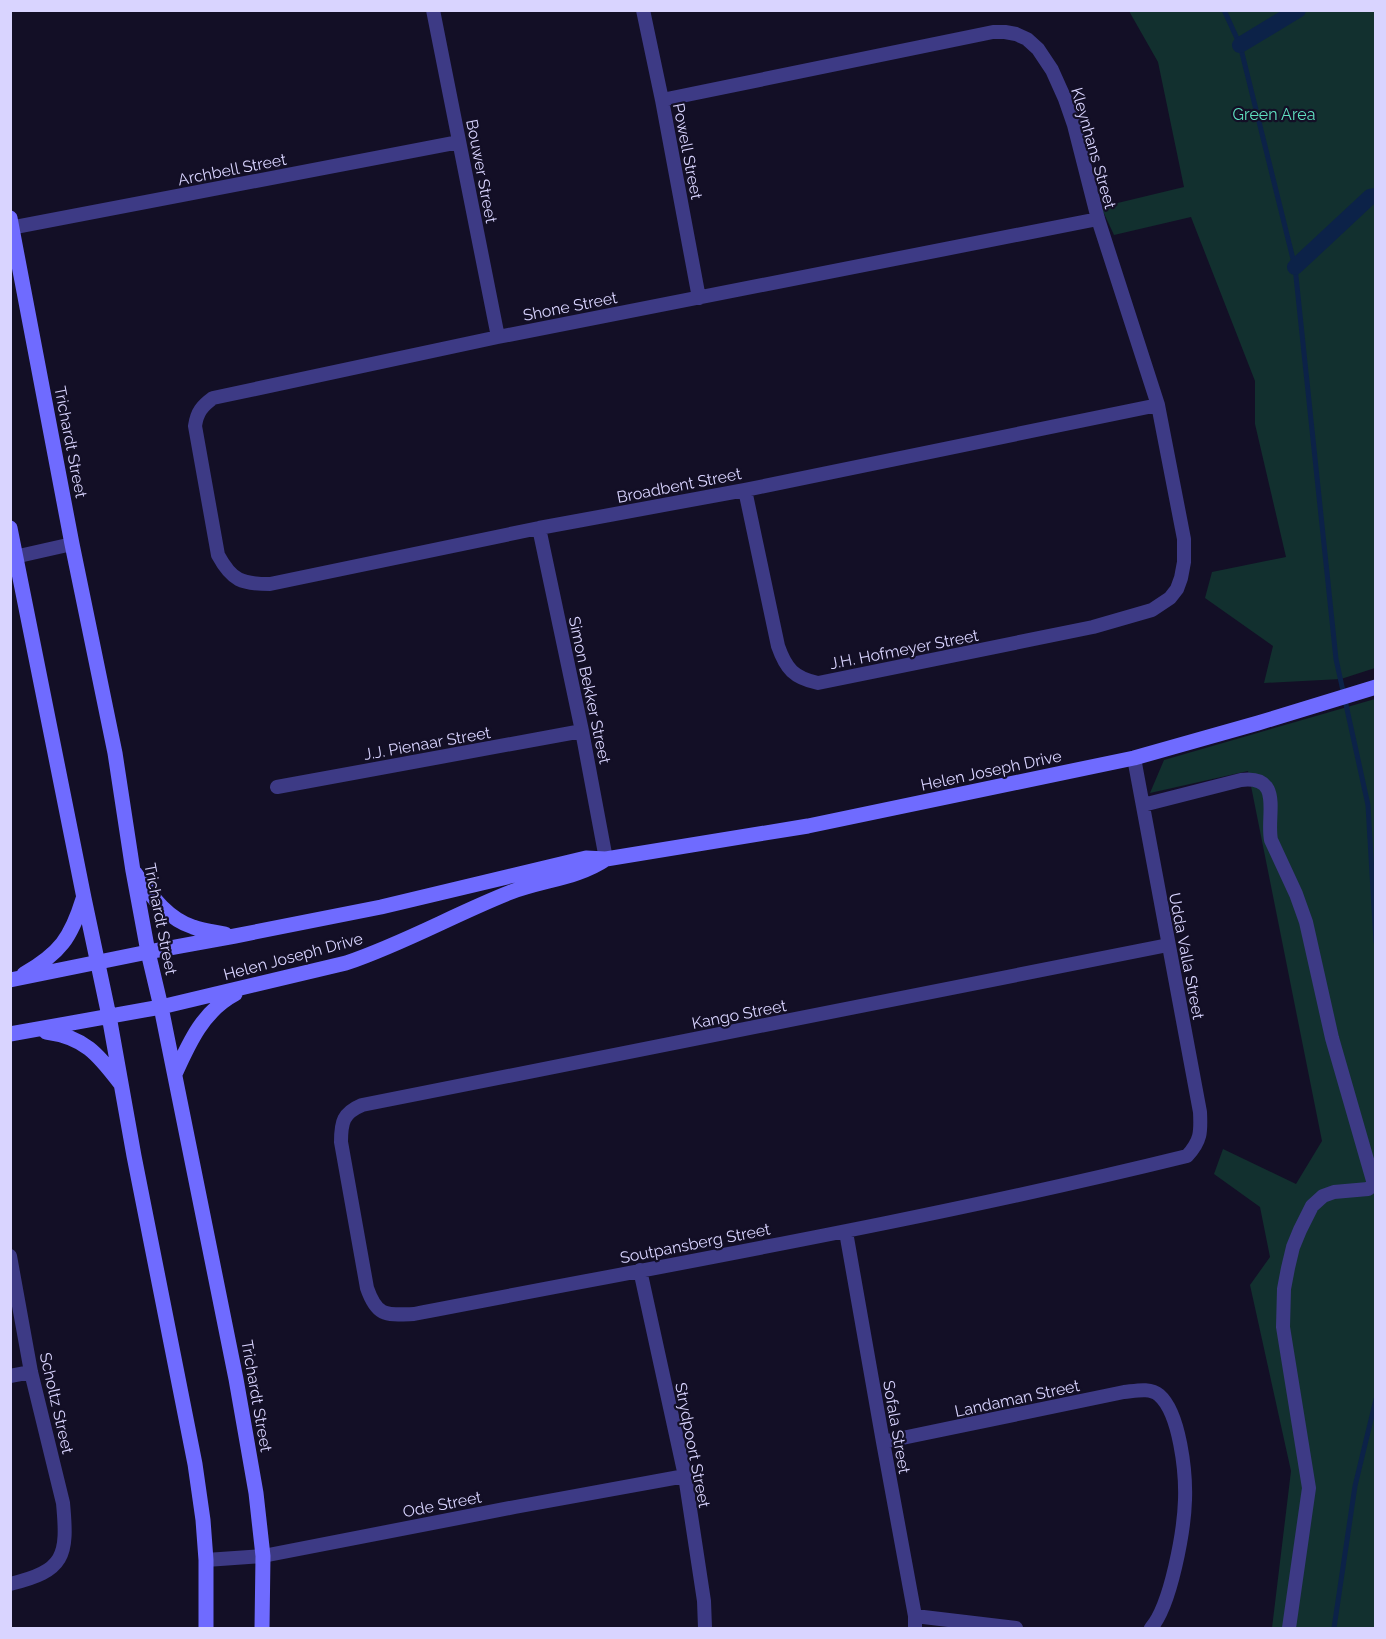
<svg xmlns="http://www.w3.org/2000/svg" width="1386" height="1639" font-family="Raleway,sans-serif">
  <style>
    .green { fill: #12302f }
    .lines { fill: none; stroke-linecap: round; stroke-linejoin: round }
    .stream { stroke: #0c2248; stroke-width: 5 }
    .canal { stroke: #0c2248; stroke-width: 16 }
    .street { stroke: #3d3a85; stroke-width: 14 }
    .secondary { stroke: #6f6bff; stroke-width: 15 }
    .labels { text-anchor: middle; stroke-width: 4.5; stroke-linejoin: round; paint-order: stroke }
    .park-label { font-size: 16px; fill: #5fe0c0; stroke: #130f26 }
    .street-label { font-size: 16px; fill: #d9d4ff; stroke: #130f26 }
  </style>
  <rect width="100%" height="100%" fill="#130f26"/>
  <path class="green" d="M 1129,11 L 1375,11 L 1375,668 L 1341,679 L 1264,683 L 1273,646 L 1205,598 L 1212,572 L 1286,557 L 1255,424 L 1255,381 L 1191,217 L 1114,235 L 1101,207 L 1184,187 L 1158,62 Z
    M 1375,699 L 1375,1628 L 1272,1628 L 1291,1471 L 1250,1285 L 1270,1257 L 1260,1207 L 1214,1174 L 1223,1149 L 1296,1184 L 1322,1141 L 1248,771 L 1150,793 L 1164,760 Z"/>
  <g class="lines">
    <path class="stream" d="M 1224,10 L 1240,45 L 1295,267 L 1336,659 L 1368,805 L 1376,942
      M 1334,1628 L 1355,1486 L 1376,1399"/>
    <path class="canal" d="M 1240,45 L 1298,10
      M 1295,267 L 1370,197 L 1376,196"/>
    <path class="street" d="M 433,10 L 498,337
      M 643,10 L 662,100 L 699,298
      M 662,100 L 993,32 L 1005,32 L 1016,34 L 1027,39 L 1038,49 L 1052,70 L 1065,99 L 1074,125 L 1098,219 L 1158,405 L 1184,539 L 1184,562 L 1181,578 L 1177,589 L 1170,598 L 1152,610 L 1093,627 L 818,683 C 794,678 786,669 778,646 L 745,490
      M 1098,219 L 498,337 L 213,398 C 202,406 197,412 195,426 L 218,555 C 232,581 242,584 270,584 L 539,528 L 745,490 L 1158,405
      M 10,228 L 459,142
      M 539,528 L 582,731 L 606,859
      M 10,558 L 72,544
      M 1134,758 L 1200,1112 C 1201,1132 1201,1141 1187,1156 C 931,1219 672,1264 414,1314 C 386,1315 377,1317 367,1288 L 341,1142 C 341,1122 343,1113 362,1105 L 1168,945
      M 277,787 L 582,731
      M 1143,805 L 1241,780 C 1284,775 1266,815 1271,840 L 1296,894 L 1306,922 L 1332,1038 L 1374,1184 L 1368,1189 L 1334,1192 L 1323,1196 L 1312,1206 L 1300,1230 L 1293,1247 L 1288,1268 L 1284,1289 L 1283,1327 L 1309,1488 L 1289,1628
      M 846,1232 L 883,1442 L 915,1616 L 915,1628
      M 10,1256 L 31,1372 L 63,1503 C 68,1556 65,1571 10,1584
      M 640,1270 L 685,1476 L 704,1601 L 705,1628
      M 10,1376 L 31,1372
      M 883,1442 L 1124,1392 C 1135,1391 1150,1387 1159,1395 C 1180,1413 1186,1473 1185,1500 C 1184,1531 1171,1605 1151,1628
      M 206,1560 L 263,1556 L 515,1507 L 685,1476
      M 915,1616 L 1016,1628"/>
    <path class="secondary" d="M 10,218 L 72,544 L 115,753 L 133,871 L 148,952 L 161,1007 L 236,1379 L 256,1493 L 263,1556 L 262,1628
      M 10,528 L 84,898 L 109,1016 L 134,1156 L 195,1464 L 203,1520 L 206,1560 L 206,1628
      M 135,873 C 151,895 166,918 193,927 C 203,931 215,932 225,934
      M 24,974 C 60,953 71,938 83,899
      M 10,980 L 148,952 L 235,936 L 381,907 L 586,858 L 606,859 L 808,826 L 1134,758 L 1258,723 L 1376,687
      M 46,1032 C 84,1037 98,1054 120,1083
      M 10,1034 L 161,1007 L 346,963 C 403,944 455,914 511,892 C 543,880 578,878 606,859
      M 175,1074 C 189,1043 203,1011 235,994"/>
  </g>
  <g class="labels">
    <g class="park-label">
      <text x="1274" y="120">Green Area</text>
    </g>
    <g class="street-label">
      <text transform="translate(1094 148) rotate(74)" y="6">Kleynhans Street</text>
      <text transform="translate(688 151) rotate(79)" y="6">Powell Street</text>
      <text transform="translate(232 169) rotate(-11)" y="6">Archbell Street</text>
      <text transform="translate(482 171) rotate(79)" y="6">Bouwer Street</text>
      <text transform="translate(570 306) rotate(-11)" y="6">Shone Street</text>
      <text transform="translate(71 442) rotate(79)" y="6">Trichardt Street</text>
      <text transform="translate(679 485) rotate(-11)" y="6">Broadbent Street</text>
      <text transform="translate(904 649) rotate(-11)" y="6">J.H. Hofmeyer Street</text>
      <text transform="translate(590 690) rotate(78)" y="6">Simon Bekker Street</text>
      <text transform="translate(427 743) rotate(-10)" y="6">J.J. Pienaar Street</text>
      <text transform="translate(991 770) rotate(-12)" y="6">Helen Joseph Drive</text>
      <text transform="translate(161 919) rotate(79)" y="6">Trichardt Street</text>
      <text transform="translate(293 956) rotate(-15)" y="6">Helen Joseph Drive</text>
      <text transform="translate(1187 956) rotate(79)" y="6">Udda Valla Street</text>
      <text transform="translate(739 1014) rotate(-11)" y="6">Kango Street</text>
      <text transform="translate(695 1243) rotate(-11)" y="6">Soutpansberg Street</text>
      <text transform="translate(257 1396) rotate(80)" y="6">Trichardt Street</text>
      <text transform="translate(1017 1398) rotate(-12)" y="6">Landaman Street</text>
      <text transform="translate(57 1403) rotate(77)" y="6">Scholtz Street</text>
      <text transform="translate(897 1427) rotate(80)" y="6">Sofala Street</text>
      <text transform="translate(693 1445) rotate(79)" y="6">Strydpoort Street</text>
      <text transform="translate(442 1504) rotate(-11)" y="6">Ode Street</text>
    </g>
  </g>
  <rect width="1386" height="1639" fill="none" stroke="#d9d4ff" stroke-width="24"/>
</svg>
